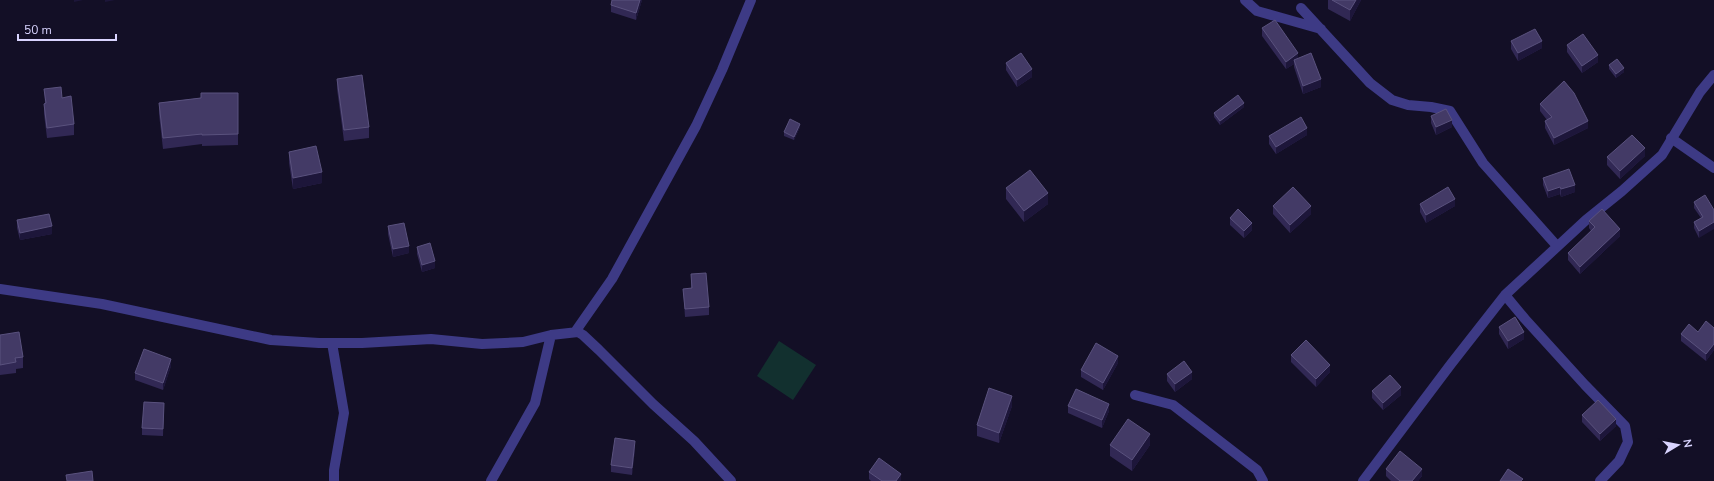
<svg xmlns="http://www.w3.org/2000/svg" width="1714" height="481" font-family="'Nunito Sans',sans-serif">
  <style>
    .green { fill: #12302f }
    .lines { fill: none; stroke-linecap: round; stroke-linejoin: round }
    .minor { stroke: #3d3a85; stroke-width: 10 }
    .wall { fill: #312854 }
    .shaded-wall { fill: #1d163a }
    .building { fill: #433a66; stroke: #5a527e }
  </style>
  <rect width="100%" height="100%" fill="#130f26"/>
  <path class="green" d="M 779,341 L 816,365 L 793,400 L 757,376 Z"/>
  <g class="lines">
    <path class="minor" d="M 1245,0 L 1257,11 L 1321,29
      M 1301,8 L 1370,83 L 1392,100 L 1408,105 L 1431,107 L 1450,111 L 1483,163 L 1557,246
      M 1671,138 L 1714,168
      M 0,289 L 102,304 L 271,340 L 319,343 L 362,343 L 431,339 L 482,344 L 523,342 L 551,335 L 578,332 L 583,335 L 599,350 L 653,404 L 694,441 L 731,481
      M 1505,295 L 1525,319 L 1585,385 L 1625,426 L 1628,442 L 1619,461 L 1600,481
      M 575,332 L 612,279 L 696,126 L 722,70 L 751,0
      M 332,343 L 344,413 L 334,470 L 334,481
      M 1135,395 L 1173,405 L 1257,470 L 1263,481
      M 491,481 L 535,403 L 551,335
      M 1363,481 L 1451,364 L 1505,295 L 1586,220 L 1622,191 L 1662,155 L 1700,92 L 1714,75"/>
  </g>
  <path class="wall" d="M 642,0 L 636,20 L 611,12 L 611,5 Z
    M 1328,0 L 1361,0 L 1350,21 L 1328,9 Z
    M 1262,28 L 1298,58 L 1321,87 L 1303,94 L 1294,67 L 1294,64 L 1286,69 L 1262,36 Z
    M 1511,41 L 1542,48 L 1518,61 L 1511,49 Z
    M 1567,45 L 1598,62 L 1582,73 L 1567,52 Z
    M 1006,63 L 1032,77 L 1017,87 L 1006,70 Z
    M 1609,65 L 1624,72 L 1616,78 L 1609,69 Z
    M 337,79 L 369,127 L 369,138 L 344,141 L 337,89 Z
    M 44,89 L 62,98 L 74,124 L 74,135 L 47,138 L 44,114 L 44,104 L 45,103 Z
    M 238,93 L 238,145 L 202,146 L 202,144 L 163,149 L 159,114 L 159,103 Z
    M 1540,104 L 1588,128 L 1554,145 L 1545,128 L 1545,121 L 1547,120 L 1540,111 Z
    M 1244,107 L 1220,125 L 1214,117 L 1214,113 Z
    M 1431,116 L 1452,127 L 1436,135 L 1431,123 Z
    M 800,127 L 794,140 L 784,136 L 784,132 Z
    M 1307,135 L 1276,154 L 1269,144 L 1269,136 Z
    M 289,152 L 322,183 L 293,189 L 289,163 Z
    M 1645,156 L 1620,179 L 1607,165 L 1607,157 Z
    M 1543,178 L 1575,192 L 1561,197 L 1560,194 L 1548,198 L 1543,185 Z
    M 1006,188 L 1048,204 L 1024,222 L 1006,199 Z
    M 1694,202 L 1714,210 L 1699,238 L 1694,228 L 1694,222 L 1701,218 L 1694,208 Z
    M 1420,204 L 1455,206 L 1426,223 L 1420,212 Z
    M 1273,206 L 1311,214 L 1290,233 L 1273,214 Z
    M 1230,218 L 1252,230 L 1244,238 L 1230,225 Z
    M 17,220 L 52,234 L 20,240 L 17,228 Z
    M 1589,221 L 1620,236 L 1580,274 L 1568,260 L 1568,253 L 1591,231 L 1589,228 Z
    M 388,226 L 409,253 L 393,257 L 388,234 Z
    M 417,247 L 435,268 L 422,272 L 417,254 Z
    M 691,274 L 709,307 L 709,315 L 685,317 L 683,289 L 691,288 Z
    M 1499,327 L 1524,339 L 1508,349 L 1499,334 Z
    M 1714,328 L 1714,350 L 1706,361 L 1681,341 L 1681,334 L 1698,332 Z
    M 0,335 L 23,357 L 23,368 L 16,369 L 16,373 L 0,375 Z
    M 1291,355 L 1330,372 L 1316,387 L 1291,362 Z
    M 1118,363 L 1103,390 L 1081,377 L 1081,370 Z
    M 171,366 L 163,390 L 135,380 L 135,373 Z
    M 1167,374 L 1192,379 L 1175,392 L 1167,381 Z
    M 1372,391 L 1401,395 L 1383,410 L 1372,398 Z
    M 164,403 L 163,436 L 142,435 L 142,428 Z
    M 1012,406 L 999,443 L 977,436 L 977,425 Z
    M 1068,406 L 1109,411 L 1102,428 L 1068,413 Z
    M 1582,415 L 1616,426 L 1600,441 L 1582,422 Z
    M 1110,445 L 1150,445 L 1132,471 L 1110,456 Z
    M 635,449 L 632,475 L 611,472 L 611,465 Z
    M 1386,469 L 1422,476 L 1418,481 L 1391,481 L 1386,476 Z
    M 869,472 L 901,481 L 871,481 L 869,479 Z"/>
  <path class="shaded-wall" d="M 74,0 L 83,0 L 74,2 Z
    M 105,0 L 115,0 L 105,2 Z
    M 640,0 L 642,0 L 636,20 L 636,13 Z
    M 1356,0 L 1361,0 L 1350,21 L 1350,10 Z
    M 1542,41 L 1542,48 L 1518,61 L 1518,53 Z
    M 1298,53 L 1298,60 L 1294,60 L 1294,64 L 1286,69 L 1286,62 Z
    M 1598,55 L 1598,62 L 1582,73 L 1582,66 Z
    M 1624,68 L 1624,72 L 1616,78 L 1616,74 Z
    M 1032,69 L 1032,77 L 1017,87 L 1017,80 Z
    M 1321,79 L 1321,87 L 1303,94 L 1303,86 Z
    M 1244,103 L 1244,107 L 1220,125 L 1220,121 Z
    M 1452,120 L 1452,127 L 1436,135 L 1436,127 Z
    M 1588,121 L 1588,128 L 1554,145 L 1554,138 Z
    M 800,124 L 800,127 L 794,140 L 794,137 Z
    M 1307,128 L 1307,135 L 1276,154 L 1276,147 Z
    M 1645,148 L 1645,156 L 1620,179 L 1620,171 Z
    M 322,172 L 322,183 L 293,189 L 293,178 Z
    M 1575,185 L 1575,192 L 1561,197 L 1561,189 Z
    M 1560,187 L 1560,194 L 1548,198 L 1548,191 Z
    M 1048,193 L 1048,204 L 1024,222 L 1024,211 Z
    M 1455,199 L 1455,206 L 1426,223 L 1426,215 Z
    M 1311,206 L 1311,214 L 1290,233 L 1290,225 Z
    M 1714,222 L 1714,229 L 1699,238 L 1699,231 Z
    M 1252,223 L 1252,230 L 1244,238 L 1244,231 Z
    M 52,226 L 52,234 L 20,240 L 20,233 Z
    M 1620,229 L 1620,236 L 1580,274 L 1580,267 Z
    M 409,246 L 409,253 L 393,257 L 393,249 Z
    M 435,261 L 435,268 L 422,272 L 422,265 Z
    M 1524,332 L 1524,339 L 1508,349 L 1508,341 Z
    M 1714,344 L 1714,350 L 1706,361 L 1706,354 Z
    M 1118,356 L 1118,363 L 1103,390 L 1103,383 Z
    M 171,359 L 171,366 L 163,390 L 163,383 Z
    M 1330,365 L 1330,372 L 1316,387 L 1316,379 Z
    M 1192,372 L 1192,379 L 1175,392 L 1175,384 Z
    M 1401,387 L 1401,395 L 1383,410 L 1383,403 Z
    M 1012,396 L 1012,406 L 999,443 L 999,433 Z
    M 1109,404 L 1109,411 L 1102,428 L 1102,420 Z
    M 1616,419 L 1616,426 L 1600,441 L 1600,434 Z
    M 1150,434 L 1150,445 L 1132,471 L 1132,460 Z
    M 635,441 L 635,449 L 632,475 L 632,468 Z
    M 1422,469 L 1422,476 L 1418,481 L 1412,481 Z
    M 901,474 L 901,481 L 896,481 Z"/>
  <path class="building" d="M 612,0 L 640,0 L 636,13 L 611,5 Z
    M 1332,0 L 1356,0 L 1350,10 Z
    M 1275,20 L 1298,53 L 1286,62 L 1262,28 Z
    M 1535,29 L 1542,41 L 1518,53 L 1511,41 Z
    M 1583,34 L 1598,55 L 1582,66 L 1567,45 Z
    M 1021,53 L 1032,69 L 1017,80 L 1006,63 Z
    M 1311,53 L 1321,79 L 1303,86 L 1294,60 Z
    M 1617,59 L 1624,68 L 1616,74 L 1609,65 Z
    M 362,75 L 369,127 L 344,130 L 337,79 Z
    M 1564,81 L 1574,93 L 1588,121 L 1554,138 L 1545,121 L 1552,117 L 1540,104 Z
    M 61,87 L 62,98 L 71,96 L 74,124 L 47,128 L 44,104 L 46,103 L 44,89 Z
    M 201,93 L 238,93 L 238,134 L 202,135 L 202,134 L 163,138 L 159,103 L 201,98 Z
    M 1238,95 L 1244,103 L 1220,121 L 1214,113 Z
    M 1446,109 L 1452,120 L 1436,127 L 1431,116 Z
    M 1301,117 L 1307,128 L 1276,147 L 1269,136 Z
    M 790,119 L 800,124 L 794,137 L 784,132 Z
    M 1632,135 L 1645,148 L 1620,171 L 1607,157 Z
    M 316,146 L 322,172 L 293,178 L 289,152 Z
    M 1569,169 L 1575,185 L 1561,189 L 1560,187 L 1548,191 L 1543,178 Z
    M 1030,170 L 1048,193 L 1024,211 L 1006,188 Z
    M 1293,187 L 1311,206 L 1290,225 L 1273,206 Z
    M 1448,187 L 1455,199 L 1426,215 L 1420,204 Z
    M 1705,195 L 1714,210 L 1714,222 L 1699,231 L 1694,222 L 1703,217 L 1694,202 Z
    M 1238,209 L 1252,223 L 1244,231 L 1230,218 Z
    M 1602,209 L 1620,229 L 1580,267 L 1568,253 L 1595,227 L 1589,221 Z
    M 49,214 L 52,226 L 20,233 L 17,220 Z
    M 404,223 L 409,246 L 393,249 L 388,226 Z
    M 430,243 L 435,261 L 422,265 L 417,247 Z
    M 706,273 L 709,307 L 685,309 L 683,289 L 692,288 L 691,274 Z
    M 1515,317 L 1524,332 L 1508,341 L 1499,327 Z
    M 1706,321 L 1714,328 L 1714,344 L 1706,354 L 1681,334 L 1689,324 L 1698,332 Z
    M 19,332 L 23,357 L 15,358 L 16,362 L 0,365 L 0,335 Z
    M 1306,340 L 1330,365 L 1316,379 L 1291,355 Z
    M 1096,343 L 1118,356 L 1103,383 L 1081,370 Z
    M 144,349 L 171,359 L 163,383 L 135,373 Z
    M 1184,361 L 1192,372 L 1175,384 L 1167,374 Z
    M 1390,375 L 1401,387 L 1383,403 L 1372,391 Z
    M 989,388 L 1012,396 L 999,433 L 977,425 Z
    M 1076,389 L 1109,404 L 1102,420 L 1068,406 Z
    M 1598,400 L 1616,419 L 1600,434 L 1582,415 Z
    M 144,402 L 164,403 L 163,429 L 142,428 Z
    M 1128,419 L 1150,434 L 1132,460 L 1110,445 Z
    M 615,438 L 635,441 L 632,468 L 611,465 Z
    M 1400,451 L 1422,469 L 1412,481 L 1400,481 L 1386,469 Z
    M 879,458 L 901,474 L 896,481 L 882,481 L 869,472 Z
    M 1508,469 L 1523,479 L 1521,481 L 1500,481 Z
    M 92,471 L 93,481 L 67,481 L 66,475 Z"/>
  <g transform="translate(1678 445) rotate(80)" stroke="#130f26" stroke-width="3" paint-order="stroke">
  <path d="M0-3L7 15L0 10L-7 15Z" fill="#d9d4ff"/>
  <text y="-6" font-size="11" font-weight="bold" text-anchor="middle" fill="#d9d4ff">N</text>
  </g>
  <path d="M18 34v6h98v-6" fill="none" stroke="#d9d4ff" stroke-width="2"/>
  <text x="24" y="34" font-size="12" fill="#d9d4ff" stroke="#130f26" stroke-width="3" paint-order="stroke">50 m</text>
</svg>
